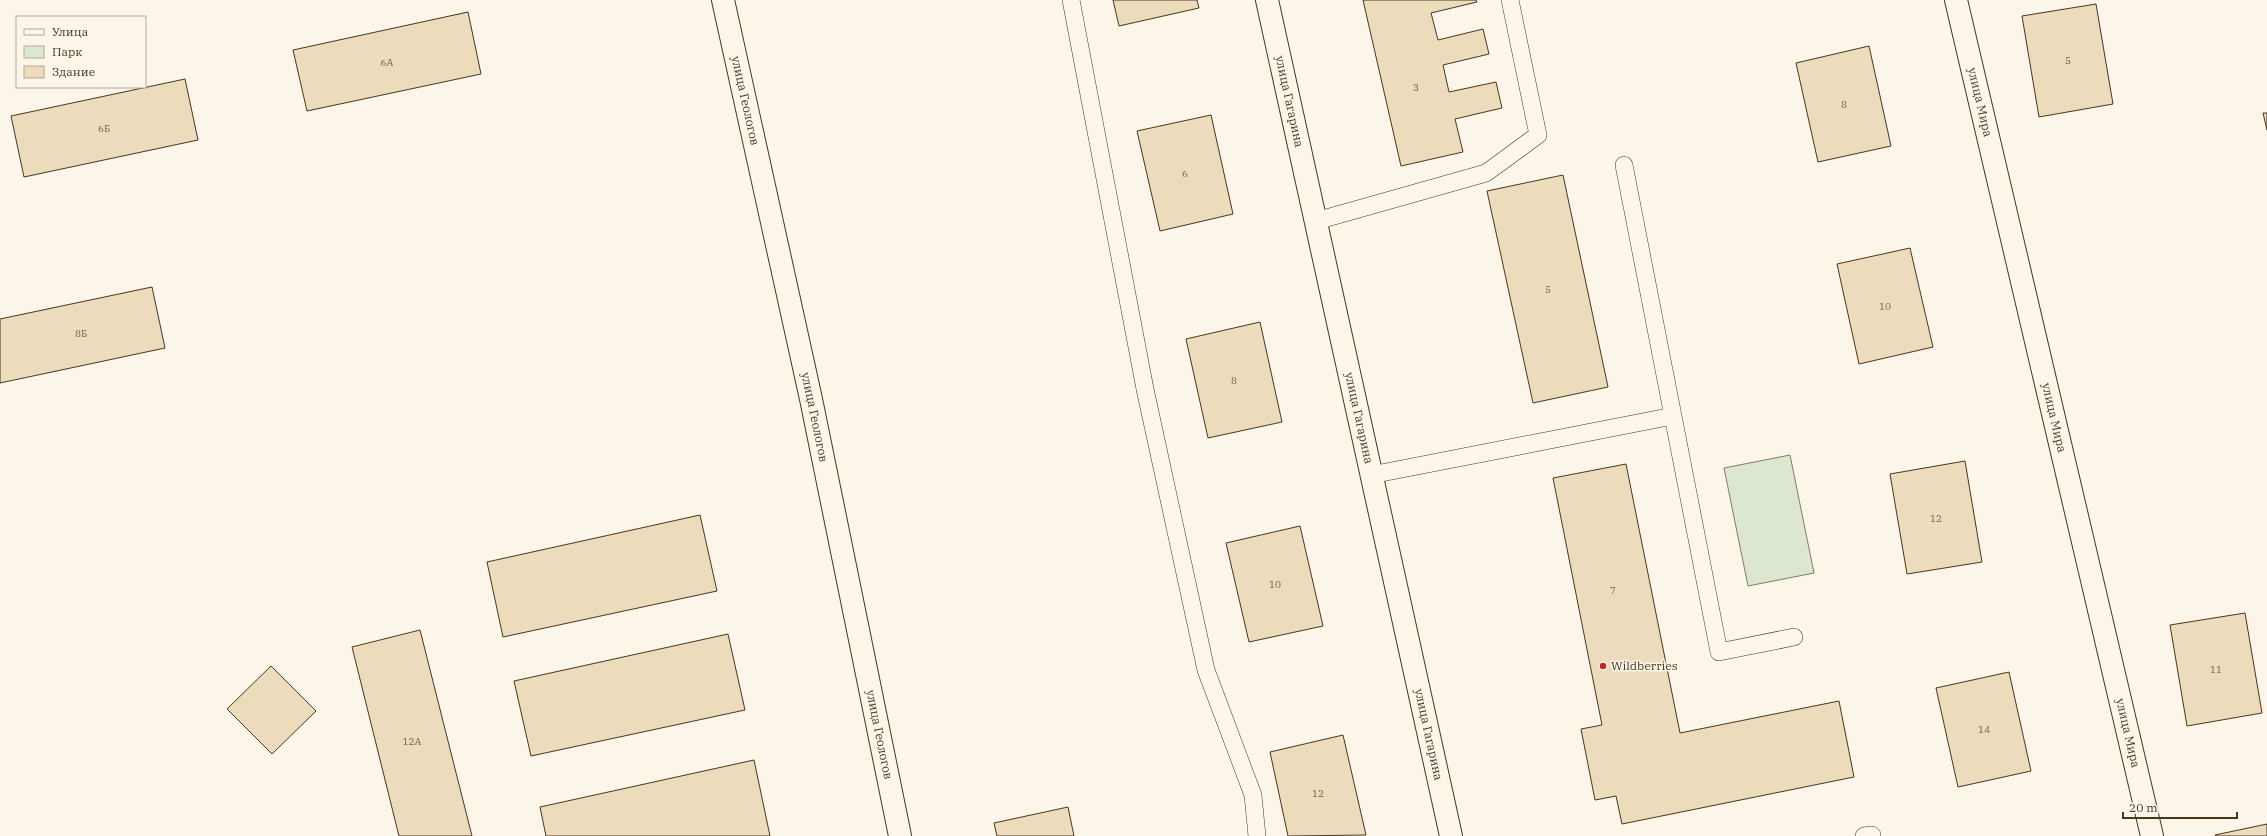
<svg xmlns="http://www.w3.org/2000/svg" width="2267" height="836" font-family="'IBM Plex Serif',serif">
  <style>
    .green { fill: #dce7d0; stroke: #887966 }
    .building { fill: #ecdcbc; stroke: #4a3520 }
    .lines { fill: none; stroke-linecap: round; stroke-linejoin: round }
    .lane-casing { stroke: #4a3520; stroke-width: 18 }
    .street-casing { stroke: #4a3520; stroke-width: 24 }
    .secondary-casing { stroke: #4a3520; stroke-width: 24 }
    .lane { stroke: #fbf6e9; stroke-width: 17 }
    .street { stroke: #fbf6e9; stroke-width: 22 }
    .secondary { stroke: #fbf6e9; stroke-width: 22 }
    .poi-dot { fill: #c62828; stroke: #fbf6e9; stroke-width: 1.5 }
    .labels { text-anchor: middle; stroke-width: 3; stroke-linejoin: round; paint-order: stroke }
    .number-label { font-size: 10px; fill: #725f47 }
    .street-label { font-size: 12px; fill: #4a3520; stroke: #fbf6e9 }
    .poi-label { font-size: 12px; fill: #4a3520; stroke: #fbf6e9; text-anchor: start }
  </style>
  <rect width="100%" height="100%" fill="#fbf6e9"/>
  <path class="green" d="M 1790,455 L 1814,573 L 1748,586 L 1724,468 Z"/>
  <path class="building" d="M 1113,0 L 1197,0 L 1199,8 L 1119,26 Z
    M 1363,0 L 1476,0 L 1477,2 L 1431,13 L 1438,40 L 1483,29 L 1489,54 L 1443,65 L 1449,92 L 1496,82 L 1502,108 L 1455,119 L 1463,152 L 1401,166 Z
    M 2096,4 L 2113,104 L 2039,117 L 2022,16 Z
    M 468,12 L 481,74 L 307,111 L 293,50 Z
    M 1869,46 L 1891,146 L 1818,162 L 1796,63 Z
    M 185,79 L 198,140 L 24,177 L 11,116 Z
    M 2263,113 L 2267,113 L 2267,130 Z
    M 1211,115 L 1233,214 L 1160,231 L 1137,131 Z
    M 1563,175 L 1608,387 L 1533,403 L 1487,191 Z
    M 1910,248 L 1933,347 L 1859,364 L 1837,264 Z
    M 152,287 L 165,348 L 0,383 L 0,319 Z
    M 1260,322 L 1282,422 L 1208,438 L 1186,339 Z
    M 1965,461 L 1982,562 L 1907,574 L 1890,474 Z
    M 1626,464 L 1680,733 L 1839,701 L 1854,777 L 1622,824 L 1616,796 L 1595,800 L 1581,729 L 1602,725 L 1553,478 Z
    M 700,515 L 717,591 L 503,637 L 487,562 Z
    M 1300,526 L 1323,626 L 1249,642 L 1226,543 Z
    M 2245,613 L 2262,713 L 2187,726 L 2170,625 Z
    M 420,630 L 472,836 L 399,836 L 352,647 Z
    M 728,634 L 745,710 L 531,756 L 514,681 Z
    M 271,666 L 316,711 L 272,754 L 227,709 Z
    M 2009,672 L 2031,771 L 1958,787 L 1936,688 Z
    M 1343,735 L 1366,835 L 1288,836 L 1270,752 Z
    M 754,760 L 770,836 L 546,836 L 540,807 Z
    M 1068,807 L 1074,836 L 997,836 L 994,823 Z
    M 2267,824 L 2267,836 L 2216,836 L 2215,835 Z"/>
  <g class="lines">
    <defs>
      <path id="lane" d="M 1071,0 L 1145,389 L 1206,670 L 1253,795 L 1257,836
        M 1624,165 L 1673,416
        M 1316,221 L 1486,173 L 1538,135 L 1510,0
        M 1371,475 L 1673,416 L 1719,652 L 1794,637
        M 1864,836 L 1872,835"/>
      <g id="street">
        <path id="s1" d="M 723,0 L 811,399 L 900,836"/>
      </g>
      <g id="secondary">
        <path id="s2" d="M 1267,0 L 1451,836"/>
        <path id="s3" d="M 1956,0 L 2152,836"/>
      </g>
    </defs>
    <use href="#lane" class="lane-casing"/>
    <use href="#street" class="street-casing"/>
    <use href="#secondary" class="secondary-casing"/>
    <use href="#lane" class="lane"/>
    <use href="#street" class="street"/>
    <use href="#secondary" class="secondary"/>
  </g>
  <circle class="poi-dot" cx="1603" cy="666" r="4"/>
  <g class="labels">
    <g class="number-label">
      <text x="2068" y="64">5</text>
      <text x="387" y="66">6А</text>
      <text x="1416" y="91">3</text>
      <text x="1844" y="108">8</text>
      <text x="104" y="132">6Б</text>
      <text x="1185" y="177">6</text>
      <text x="1548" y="293">5</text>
      <text x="1885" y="310">10</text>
      <text x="81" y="337">8Б</text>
      <text x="1234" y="384">8</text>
      <text x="1936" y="522">12</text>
      <text x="1275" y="588">10</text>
      <text x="1613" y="594">7</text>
      <text x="2216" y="673">11</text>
      <text x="1984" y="733">14</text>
      <text x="412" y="745">12А</text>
      <text x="1318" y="797">12</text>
    </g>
    <g class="street-label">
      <text dy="4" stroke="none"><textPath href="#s1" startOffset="103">улица Геологов</textPath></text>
      <text dy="4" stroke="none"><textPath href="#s2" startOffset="104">улица Гагарина</textPath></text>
      <text dy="4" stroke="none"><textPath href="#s3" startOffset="105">улица Мира</textPath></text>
      <text dy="4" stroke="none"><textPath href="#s1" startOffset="427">улица Геологов</textPath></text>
      <text dy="4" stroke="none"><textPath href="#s2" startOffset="428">улица Гагарина</textPath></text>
      <text dy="4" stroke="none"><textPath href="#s3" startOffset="429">улица Мира</textPath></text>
      <text dy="4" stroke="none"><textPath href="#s3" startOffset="753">улица Мира</textPath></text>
      <text dy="4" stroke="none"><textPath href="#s2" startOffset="752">улица Гагарина</textPath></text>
      <text dy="4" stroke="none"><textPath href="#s1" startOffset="751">улица Геологов</textPath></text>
    </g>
    <g class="poi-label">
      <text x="1611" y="670">Wildberries</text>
    </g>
  </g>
  <rect x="16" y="16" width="130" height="72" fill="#fbf6e9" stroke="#b4a999"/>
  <rect x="24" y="29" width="20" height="6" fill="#fbf6e9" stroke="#b4a999"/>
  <text x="52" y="36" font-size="12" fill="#4a3520">Улица</text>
  <rect x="24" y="46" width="20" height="12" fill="#dce7d0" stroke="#b4a999"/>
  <text x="52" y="56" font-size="12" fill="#4a3520">Парк</text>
  <rect x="24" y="66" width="20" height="12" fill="#ecdcbc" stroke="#b4a999"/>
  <text x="52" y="76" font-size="12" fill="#4a3520">Здание</text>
  <path d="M2123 812v6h114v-6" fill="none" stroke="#4a3520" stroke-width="2"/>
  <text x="2129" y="812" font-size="12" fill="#4a3520" stroke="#fbf6e9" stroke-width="3" paint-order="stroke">20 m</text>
</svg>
